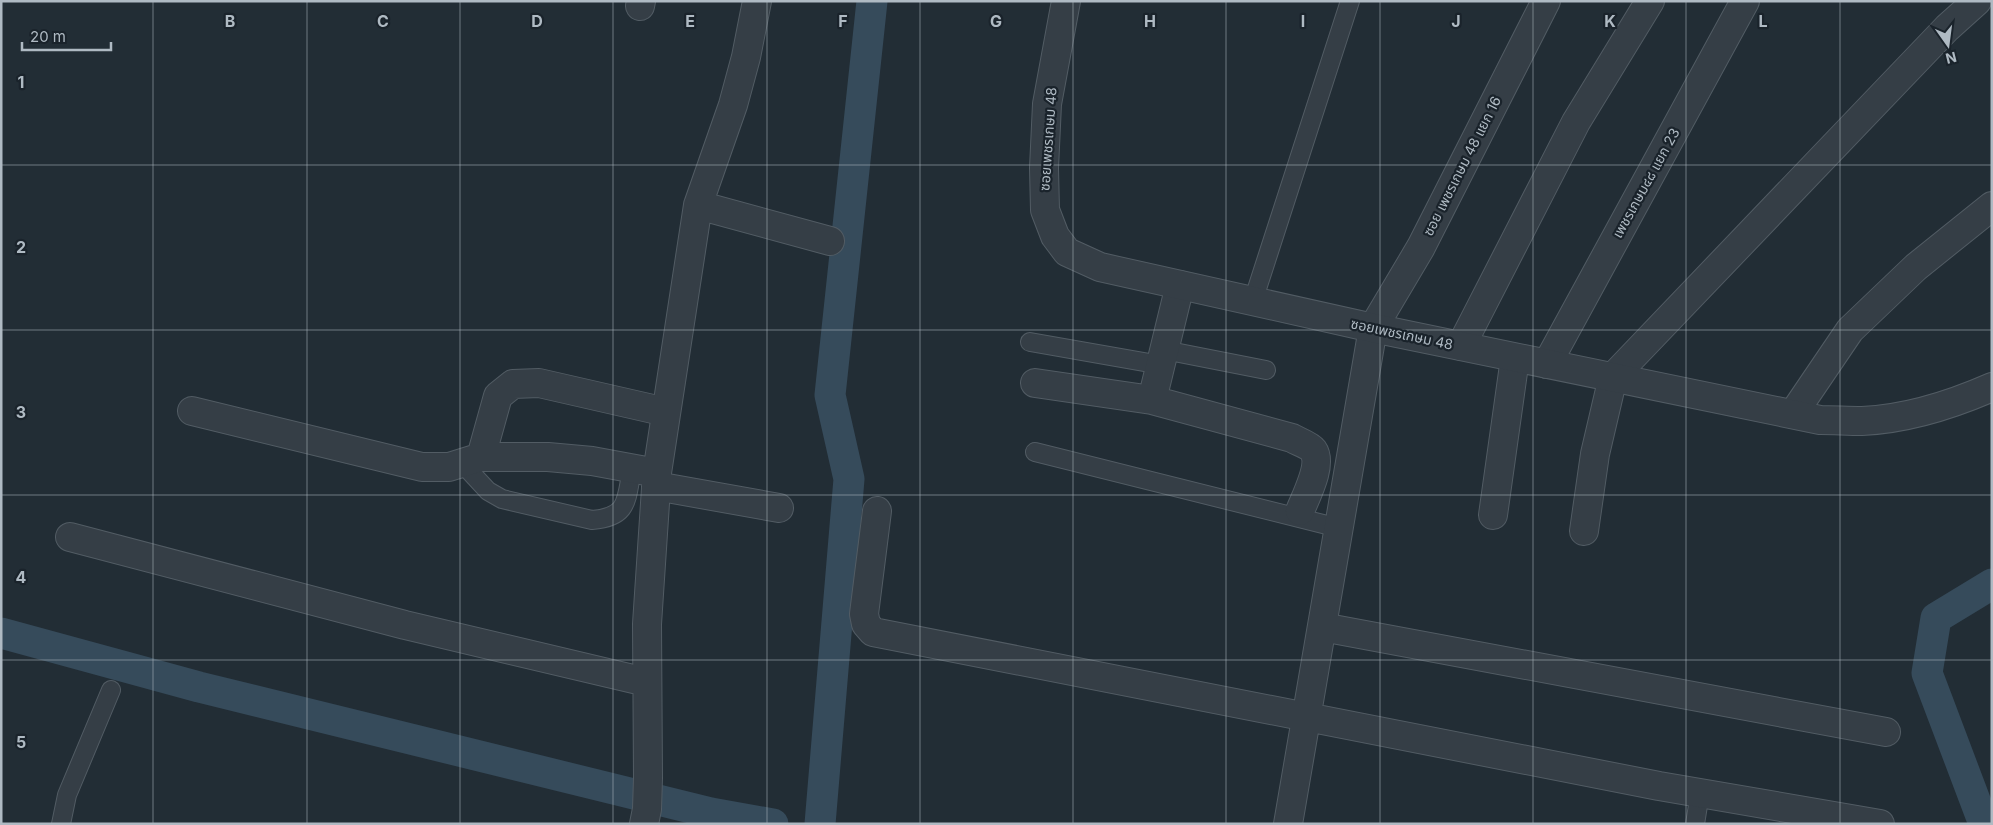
<svg xmlns="http://www.w3.org/2000/svg" width="1993" height="825" font-family="Inter,'Noto Sans Thai',sans-serif">
  <style>
    .lines { fill: none; stroke-linecap: round; stroke-linejoin: round }
    .canal { stroke: #364b5b; stroke-width: 31 }
    .service-casing { stroke: #525c64; stroke-width: 20 }
    .minor-casing { stroke: #525c64; stroke-width: 30 }
    .tertiary-casing { stroke: #525c64; stroke-width: 30 }
    .service { stroke: #353e46; stroke-width: 18 }
    .minor { stroke: #353e46; stroke-width: 28 }
    .tertiary { stroke: #353e46; stroke-width: 28 }
    .grid { fill: none; stroke: #afbac3; stroke-width: 1; stroke-opacity: 0.55 }
    .labels { text-anchor: middle; stroke-width: 4.5; stroke-linejoin: round; paint-order: stroke }
    .street-label { font-size: 14px; fill: #afbac3; stroke: #1a232b }
    .grid-label { font-size: 16px; text-anchor: middle; font-weight: bold; fill: #afbac3; stroke: #1a232b; stroke-width: 4.5; stroke-linejoin: round; paint-order: stroke }
  </style>
  <rect width="100%" height="100%" fill="#222d35"/>
  <g class="lines">
    <path class="canal" d="M 1,633 L 199,687 L 711,813 L 773,824
      M 820,824 L 849,479 L 830,395 L 872,1
      M 1984,824 L 1927,673 L 1936,618 L 1992,584"/>
    <defs>
      <path id="service" d="M 1253,301 L 1350,1
        M 1030,342 L 1161,365
        M 1164,350 L 1266,370
        M 1035,452 L 1339,528
        M 462,463 L 488,491 L 502,499 L 592,520 C 629,517 626,500 632,469
        M 61,824 L 67,795 L 111,690
        M 1695,824 L 1700,793"/>
      <path id="minor" d="M 640,6 L 641,1
        M 698,205 L 830,241
        M 1461,346 L 1576,122 L 1650,1
        M 1547,364 L 1745,1
        M 1035,383 L 1152,400 L 1292,438 C 1299,442 1309,445 1313,450 C 1323,464 1306,496 1300,511
        M 1152,400 L 1180,285
        M 192,411 L 422,467 L 449,467 L 481,457 L 548,457 L 592,461 L 657,473
        M 1793,414 L 1850,330 L 1916,267 L 1992,206
        M 481,457 L 498,396 L 513,384 L 539,383 L 666,412
        M 656,486 L 779,508
        M 877,511 L 864,614 L 866,624 L 873,632 L 1659,786 L 1880,824
        M 1493,515 L 1515,358
        M 1584,531 L 1595,454 L 1613,377 L 1947,28 L 1977,1
        M 70,537 L 405,625 L 646,682
        M 1322,627 L 1886,732
        M 644,824 L 647,809 L 648,778 L 647,624 L 657,473 L 698,205 L 733,105 L 746,57 L 757,1
        M 1288,824 L 1373,328 L 1421,247 L 1546,1"/>
      <path id="tertiary" d="M 1066,1 L 1047,104 L 1044,168 L 1045,210 L 1055,236 L 1067,252 L 1100,267 L 1373,328 L 1820,420 C 1834,420 1848,421 1862,421 C 1907,419 1951,405 1992,387"/>
    </defs>
    <use href="#service" class="service-casing"/>
    <use href="#minor" class="minor-casing"/>
    <use href="#tertiary" class="tertiary-casing"/>
    <use href="#service" class="service"/>
    <use href="#minor" class="minor"/>
    <use href="#tertiary" class="tertiary"/>
  </g>
  <path class="grid" d="M 153,1 L 153,824M 307,1 L 307,824M 460,1 L 460,824M 613,1 L 613,824M 767,1 L 767,824M 920,1 L 920,824M 1073,1 L 1073,824M 1226,1 L 1226,824M 1380,1 L 1380,824M 1533,1 L 1533,824M 1686,1 L 1686,824M 1840,1 L 1840,824M 1,165 L 1992,165M 1,330 L 1992,330M 1,495 L 1992,495M 1,660 L 1992,660"/>
  <g class="labels">
    <g class="street-label">
      <text transform="translate(1048 139) rotate(-86)" y="5">ซอยเพชรเกษม 48</text>
      <text transform="translate(1462 166) rotate(-63)" y="5">ซอย เพชรเกษม 48 แยก 16</text>
      <text transform="translate(1646 183) rotate(-61)" y="5">เพชรเกษม๔๘ แยก 23</text>
      <text transform="translate(1402 334) rotate(12)" y="5">ซอยเพชรเกษม 48</text>
    </g>
  </g>
  <g class="grid-label">
    <text x="230" y="27">B</text>
    <text x="383" y="27">C</text>
    <text x="537" y="27">D</text>
    <text x="690" y="27">E</text>
    <text x="843" y="27">F</text>
    <text x="996" y="27">G</text>
    <text x="1150" y="27">H</text>
    <text x="1303" y="27">I</text>
    <text x="1456" y="27">J</text>
    <text x="1610" y="27">K</text>
    <text x="1763" y="27">L</text>
    <text x="21" y="88">1</text>
    <text x="21" y="253">2</text>
    <text x="21" y="418">3</text>
    <text x="21" y="583">4</text>
    <text x="21" y="748">5</text>
  </g>
  <rect width="1993" height="825" fill="none" stroke="#afbac3" stroke-width="5"/>
  <g transform="translate(1948 45) rotate(166)" stroke="#1a232b" stroke-width="4" paint-order="stroke">
  <path d="M0-4L9 19L0 12L-9 19Z" fill="#afbac3"/>
  <text y="-8" font-size="14" font-weight="bold" text-anchor="middle" fill="#afbac3">N</text>
  </g>
  <path d="M22 42v8h89v-8" fill="none" stroke="#afbac3" stroke-width="2.5"/>
  <text x="30" y="42" font-size="15" fill="#afbac3" stroke="#1a232b" stroke-width="4" paint-order="stroke">20 m</text>
</svg>
